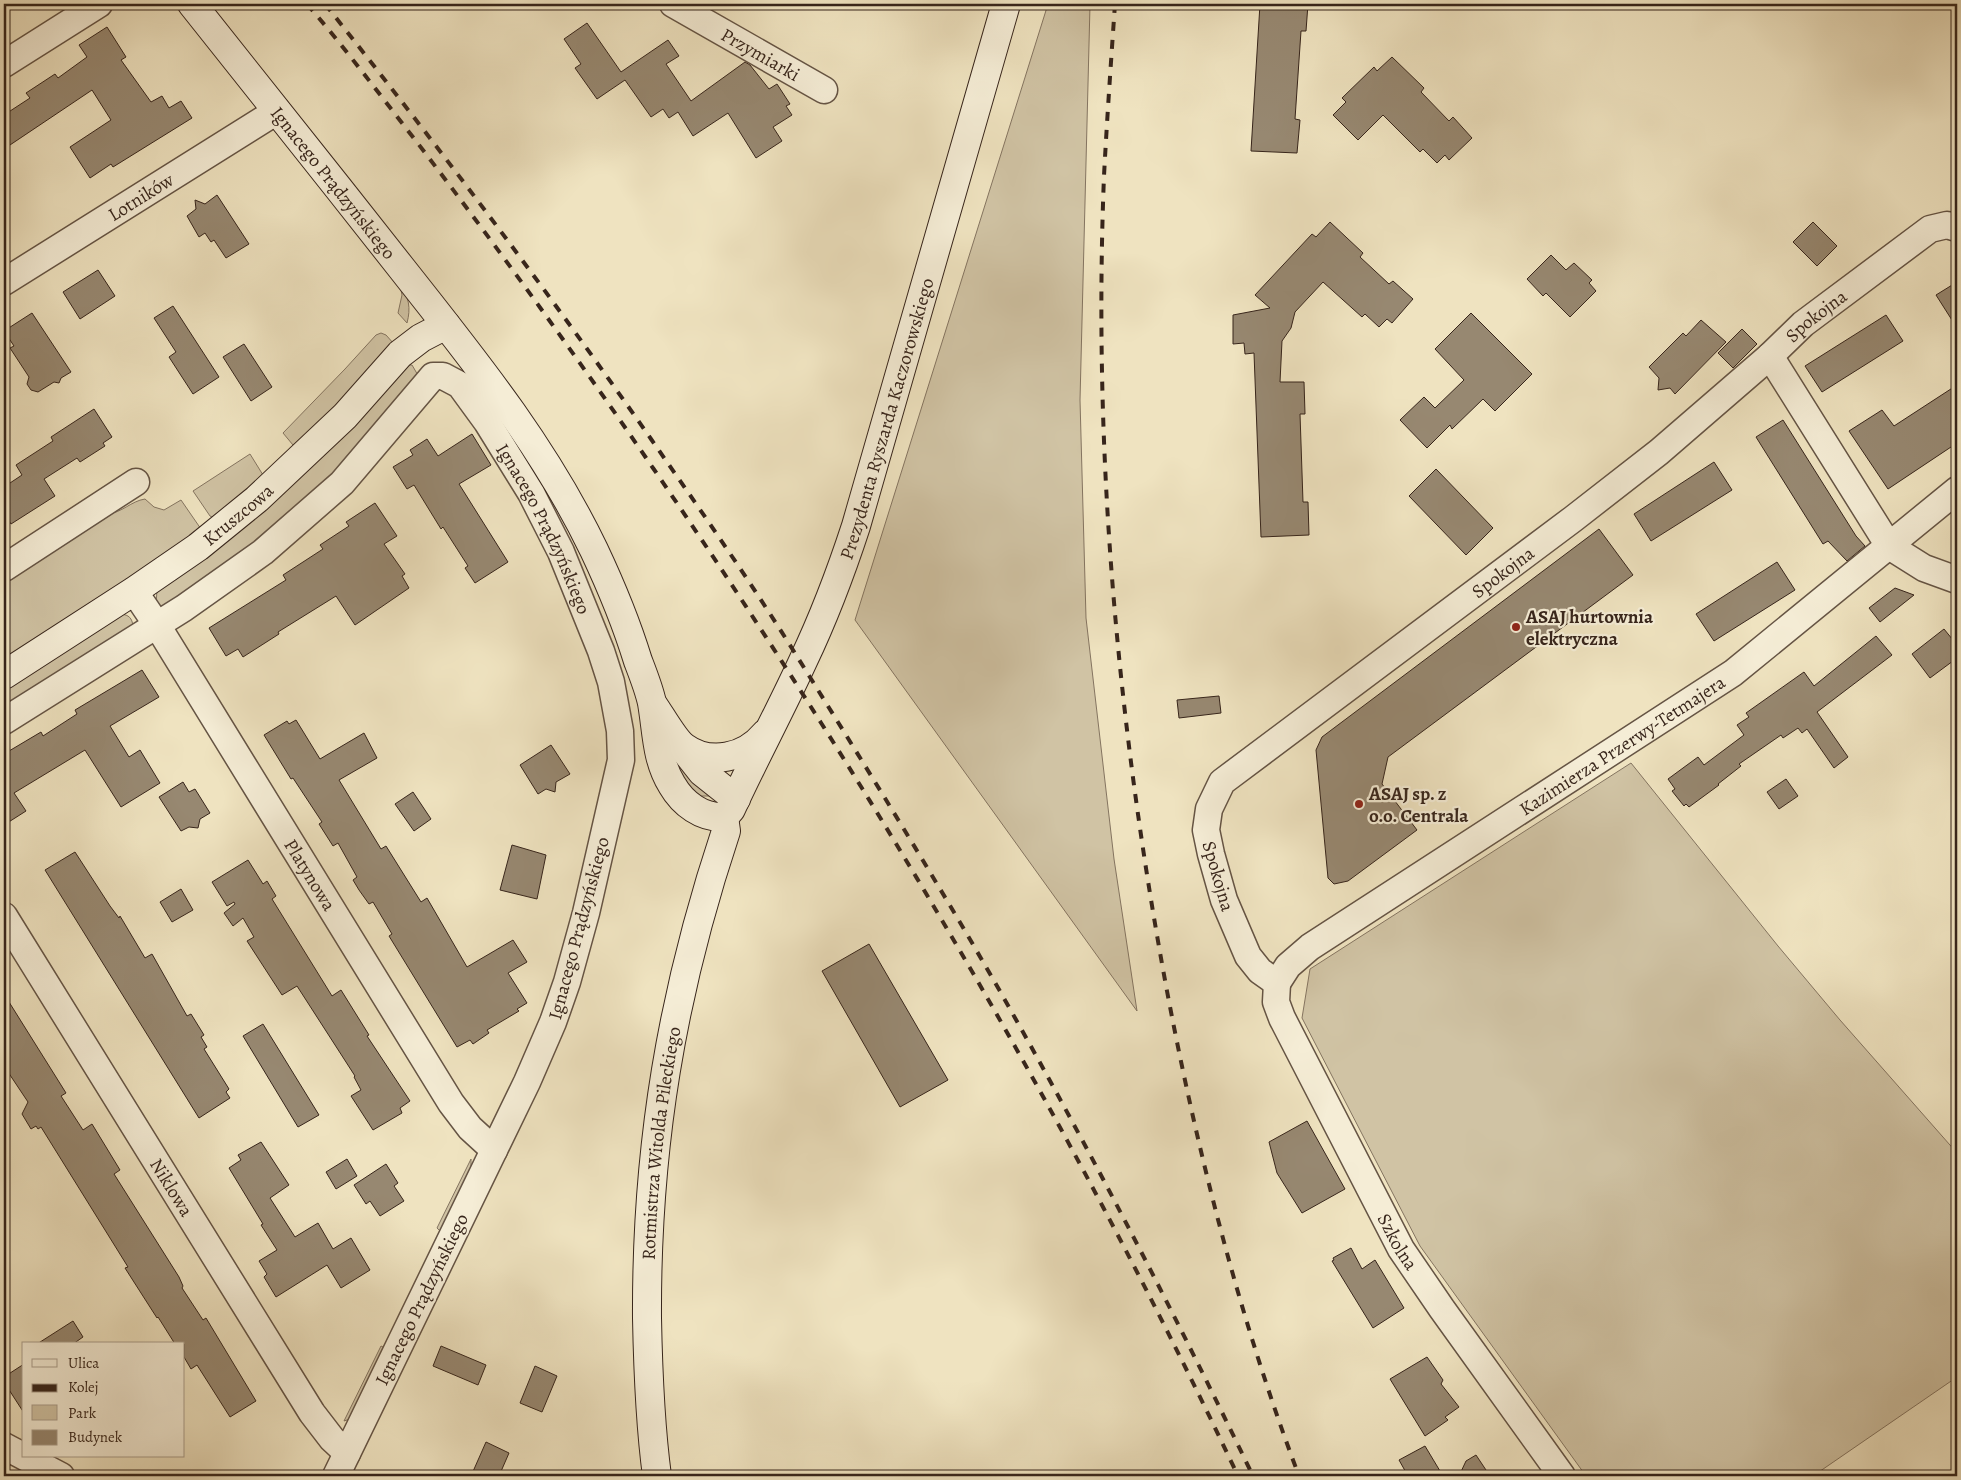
<svg xmlns="http://www.w3.org/2000/svg" width="1961" height="1480" font-family="Alegreya,serif">
  <style>
    .green { fill: #d0c3a4; stroke: #847460 }
    .building { fill: #978871; stroke: #37251b }
    .lines { fill: none; stroke-linecap: round; stroke-linejoin: round }
    .street-casing { stroke: #655444; stroke-width: 29 }
    .secondary-casing { stroke: #37251b; stroke-width: 30 }
    .street { stroke: #f5edd6; stroke-width: 26 }
    .secondary { stroke: #f5edd6; stroke-width: 28 }
    .rail { stroke: #37251b; stroke-width: 4; stroke-dasharray: 9 9; stroke-linecap: butt }
    .poi-dot { fill: #8f2418; stroke: #f5edd6; stroke-width: 2 }
    .labels { text-anchor: middle; stroke-width: 4.5; stroke-linejoin: round; paint-order: stroke }
    .street-label { font-size: 19px; fill: #37251b; stroke: #f5edd6 }
    .poi-label { font-size: 19px; font-weight: bold; fill: #37251b; stroke: #f5edd6; text-anchor: start }
  </style>
  <rect width="100%" height="100%" fill="#efe3c0"/>
  <filter id="stains"><feTurbulence type="fractalNoise" baseFrequency=".004" numOctaves="4"/><feColorMatrix values="0 0 0 0 .2 0 0 0 0 .09 0 0 0 0 .02 0 0 0 .5 -.17"/></filter>
  <radialGradient id="worn" r=".72"><stop offset=".6" stop-color="#630" stop-opacity="0"/><stop offset="1" stop-color="#630" stop-opacity=".3"/></radialGradient>
  <path class="green" d="M 1048,4 L 1090,5 L 1080,400 L 1086,618 L 1114,859 L 1137,1011 L 855,620 Z
    M 400,285 C 409,297 411,308 407,323 L 398,313 L 402,295 Z
    M 381,333 L 386,335 L 394,344 L 298,447 L 293,445 L 283,433 L 345,369 L 376,335 Z
    M 409,365 L 412,365 L 419,377 L 380,426 L 293,516 L 169,607 L 160,606 L 156,603 L 157,591 Z
    M 250,454 L 263,475 L 262,478 L 214,518 L 210,516 L 193,491 Z
    M 145,499 L 154,507 L 164,510 L 181,500 L 201,529 L 152,565 L 4,660 L 4,581 L 107,514 C 122,513 131,501 145,499 Z
    M 121,614 C 129,615 132,618 133,626 L 4,710 L 4,689 Z
    M 666,749 L 710,796 L 700,796 L 690,792 Z
    M 1631,763 L 1778,946 L 1840,1020 L 1957,1153 L 1957,1377 L 1813,1476 L 1586,1476 L 1420,1246 L 1302,1018 L 1310,969 Z
    M 471,1159 L 471,1170 L 442,1233 L 437,1228 Z
    M 381,1346 L 387,1349 L 350,1419 L 344,1421 Z"/>
  <path class="building" d="M 1260,4 L 1308,4 L 1306,31 L 1301,31 L 1295,119 L 1300,120 L 1297,153 L 1251,151 Z
    M 587,23 L 621,72 L 668,40 L 679,56 L 666,64 L 691,101 L 745,62 L 750,65 L 769,89 L 777,84 L 790,104 L 786,106 L 792,115 L 773,127 L 782,141 L 756,158 L 728,113 L 693,136 L 678,112 L 669,118 L 663,109 L 651,117 L 625,80 L 597,99 L 575,68 L 581,64 L 564,39 Z
    M 107,27 L 126,57 L 121,60 L 151,102 L 162,96 L 169,108 L 181,101 L 192,118 L 113,167 L 111,164 L 90,178 L 70,147 L 111,120 L 92,90 L 4,149 L 4,115 L 30,98 L 26,93 L 55,74 L 58,78 L 87,57 L 79,45 Z
    M 1392,57 L 1424,88 L 1421,92 L 1449,121 L 1453,117 L 1472,138 L 1449,160 L 1445,155 L 1437,163 L 1423,149 L 1420,152 L 1383,115 L 1358,140 L 1333,115 L 1346,102 L 1342,98 L 1374,67 L 1377,71 Z
    M 217,195 L 249,244 L 226,258 L 214,240 L 211,242 L 205,233 L 199,237 L 187,216 L 196,209 L 195,200 L 205,204 Z
    M 1330,222 L 1363,253 L 1360,257 L 1389,284 L 1393,281 L 1413,299 L 1392,323 L 1387,319 L 1379,327 L 1365,314 L 1362,317 L 1323,282 L 1295,312 L 1291,328 L 1282,341 L 1280,382 L 1304,382 L 1305,414 L 1300,414 L 1303,502 L 1308,502 L 1309,535 L 1261,537 L 1254,353 L 1245,354 L 1244,343 L 1233,344 L 1233,315 L 1270,308 L 1255,295 L 1312,234 L 1316,237 Z
    M 1813,222 L 1837,246 L 1817,266 L 1793,242 Z
    M 1551,255 L 1566,270 L 1574,263 L 1592,280 L 1589,283 L 1596,291 L 1570,317 L 1546,293 L 1543,296 L 1527,279 Z
    M 98,270 L 115,296 L 80,319 L 63,292 Z
    M 1957,282 L 1957,328 L 1936,295 Z
    M 173,306 L 219,377 L 193,394 L 169,357 L 176,352 L 154,318 Z
    M 32,313 L 71,372 L 61,378 L 59,383 L 54,382 L 38,392 L 31,390 L 27,384 L 29,377 L 10,348 L 14,346 L 4,331 Z
    M 1471,313 L 1532,374 L 1495,411 L 1483,399 L 1452,429 L 1450,425 L 1427,448 L 1400,420 L 1424,397 L 1435,408 L 1464,380 L 1435,349 Z
    M 1886,315 L 1903,341 L 1822,392 L 1805,366 Z
    M 1701,320 L 1726,342 L 1675,394 L 1670,388 L 1658,390 L 1659,378 L 1649,367 L 1683,333 L 1686,336 Z
    M 1742,329 L 1757,344 L 1733,368 L 1718,353 Z
    M 244,344 L 272,387 L 251,401 L 223,357 Z
    M 1957,385 L 1957,443 L 1888,489 L 1849,431 L 1882,410 L 1894,426 Z
    M 94,409 L 112,437 L 103,443 L 105,446 L 80,462 L 77,458 L 44,479 L 55,496 L 11,524 L 4,513 L 4,487 L 22,475 L 16,465 L 53,441 L 51,437 Z
    M 1783,420 L 1856,536 L 1865,546 L 1847,561 L 1828,541 L 1823,544 L 1756,437 Z
    M 472,434 L 491,465 L 459,484 L 508,562 L 475,583 L 465,568 L 468,566 L 443,527 L 441,529 L 414,485 L 407,489 L 393,467 L 413,455 L 410,450 L 427,439 L 438,456 Z
    M 1714,462 L 1732,490 L 1651,541 L 1634,514 Z
    M 1436,469 L 1493,528 L 1466,555 L 1409,496 Z
    M 375,503 L 397,536 L 384,544 L 405,574 L 402,576 L 409,588 L 355,625 L 336,596 L 278,632 L 279,634 L 243,657 L 238,649 L 226,656 L 209,628 L 286,580 L 283,575 L 323,549 L 320,545 L 349,526 L 346,522 Z
    M 1599,529 L 1633,575 L 1388,757 L 1382,784 L 1417,830 L 1348,881 L 1334,884 L 1328,878 L 1316,750 L 1322,737 Z
    M 1777,562 L 1795,590 L 1714,641 L 1696,614 Z
    M 1895,588 L 1914,595 L 1880,622 L 1869,608 Z
    M 1944,629 L 1957,645 L 1957,658 L 1930,678 L 1912,654 Z
    M 1876,636 L 1892,655 L 1817,712 L 1848,757 L 1834,768 L 1807,729 L 1802,733 L 1798,728 L 1783,738 L 1781,735 L 1739,764 L 1741,766 L 1718,784 L 1719,785 L 1689,807 L 1686,804 L 1684,806 L 1672,791 L 1675,789 L 1668,779 L 1698,757 L 1704,765 L 1744,735 L 1737,725 L 1749,717 L 1746,713 L 1804,672 L 1814,686 Z
    M 142,670 L 159,697 L 110,726 L 129,757 L 140,750 L 160,783 L 121,807 L 85,750 L 14,793 L 26,811 L 4,825 L 4,754 L 41,732 L 43,736 L 77,714 L 75,710 Z
    M 1219,696 L 1221,713 L 1179,718 L 1177,700 Z
    M 296,720 L 320,759 L 364,733 L 377,758 L 339,780 L 381,849 L 386,846 L 421,902 L 427,898 L 467,967 L 513,940 L 527,962 L 508,973 L 527,1003 L 517,1009 L 519,1011 L 487,1030 L 489,1033 L 473,1044 L 470,1040 L 457,1047 L 389,936 L 392,934 L 373,902 L 369,904 L 359,890 L 353,880 L 357,877 L 338,843 L 333,846 L 319,824 L 322,822 L 293,778 L 291,779 L 264,735 L 287,721 L 289,724 Z
    M 551,745 L 570,774 L 556,782 L 555,792 L 546,789 L 538,794 L 520,765 Z
    M 1786,779 L 1798,796 L 1779,809 L 1767,792 Z
    M 183,782 L 189,792 L 195,789 L 210,813 L 200,819 L 198,828 L 189,827 L 181,831 L 159,797 Z
    M 413,792 L 431,819 L 414,831 L 395,804 Z
    M 512,845 L 546,855 L 537,899 L 500,890 Z
    M 75,852 L 110,906 L 119,918 L 120,916 L 145,958 L 152,954 L 187,1016 L 191,1014 L 204,1035 L 201,1037 L 207,1047 L 204,1049 L 229,1089 L 226,1092 L 230,1098 L 199,1118 L 45,870 Z
    M 248,860 L 263,884 L 267,881 L 276,896 L 272,899 L 332,996 L 341,990 L 369,1035 L 367,1036 L 410,1101 L 400,1108 L 402,1113 L 373,1130 L 351,1096 L 361,1090 L 354,1077 L 355,1076 L 297,986 L 282,995 L 247,941 L 254,937 L 243,918 L 233,926 L 224,913 L 235,904 L 234,902 L 227,906 L 212,882 Z
    M 181,889 L 193,910 L 172,922 L 160,902 Z
    M 869,944 L 948,1080 L 900,1107 L 822,971 Z
    M 4,994 L 66,1093 L 61,1096 L 83,1130 L 92,1124 L 120,1170 L 114,1174 L 179,1277 L 183,1286 L 182,1288 L 203,1320 L 206,1318 L 256,1401 L 230,1417 L 197,1365 L 191,1369 L 184,1357 L 184,1344 L 175,1344 L 158,1317 L 157,1318 L 125,1268 L 128,1267 L 41,1127 L 38,1129 L 36,1126 L 31,1129 L 22,1114 L 28,1102 L 4,1066 Z
    M 263,1024 L 319,1115 L 298,1127 L 243,1036 Z
    M 1307,1121 L 1345,1189 L 1302,1213 L 1277,1173 L 1269,1142 Z
    M 261,1142 L 289,1185 L 270,1198 L 295,1237 L 318,1223 L 333,1249 L 351,1238 L 370,1270 L 341,1288 L 327,1265 L 276,1297 L 264,1277 L 267,1274 L 259,1261 L 277,1250 L 261,1225 L 263,1224 L 229,1168 L 241,1160 L 238,1155 Z
    M 347,1159 L 357,1176 L 336,1189 L 326,1172 Z
    M 386,1164 L 398,1183 L 394,1186 L 404,1201 L 380,1216 L 370,1201 L 366,1204 L 354,1185 Z
    M 1351,1248 L 1362,1269 L 1375,1260 L 1404,1308 L 1373,1328 L 1332,1261 L 1334,1260 L 1333,1258 Z
    M 73,1321 L 83,1337 L 73,1344 L 37,1344 Z
    M 441,1346 L 486,1365 L 478,1385 L 433,1366 Z
    M 1427,1357 L 1443,1380 L 1441,1384 L 1459,1407 L 1445,1417 L 1448,1420 L 1425,1436 L 1390,1379 Z
    M 24,1364 L 24,1413 L 4,1382 L 4,1377 Z
    M 535,1366 L 557,1376 L 542,1412 L 520,1403 Z
    M 486,1442 L 509,1453 L 499,1476 L 471,1476 Z
    M 1425,1446 L 1443,1476 L 1408,1476 L 1399,1460 Z
    M 1476,1455 L 1490,1476 L 1459,1476 L 1466,1461 Z"/>
  <g class="lines">
    <defs>
      <g id="street">
        <path id="s1" d="M 673,4 L 824,90"/>
        <path d="M 4,64 L 99,4"/>
        <path id="s2" d="M 4,282 L 277,111"/>
        <path d="M 1770,356 L 1889,546 L 1924,568 L 1957,580"/>
        <path d="M 4,568 L 136,482"/>
        <path id="s3" d="M 134,591 L 157,625 L 451,1103 L 470,1128 L 494,1150"/>
        <path id="s4" d="M 4,721 L 184,608 L 263,552 L 342,483 L 433,376 L 443,376 L 460,385 L 487,422 L 531,493 L 561,552 L 601,651 L 611,682 L 620,731 L 621,760 L 586,913 L 567,982 L 553,1022 L 527,1082 L 336,1476"/>
        <path id="s5" d="M 4,916 L 312,1413 L 332,1439 L 347,1453"/>
        <path id="s6" d="M 1277,983 L 1260,971 L 1248,956 L 1224,900 L 1211,854 L 1206,830 L 1209,809 L 1222,782 L 1573,519 L 1659,452 L 1770,356 L 1803,324 L 1930,229 L 1947,225 L 1957,228"/>
        <path id="s7" d="M 1277,983 L 1288,966 L 1310,947 L 1733,673 L 1957,490"/>
        <path id="s8" d="M 1277,983 L 1276,1002 L 1282,1018 L 1401,1249 L 1442,1309 L 1562,1476"/>
        <path d="M 4,1446 L 61,1476"/>
      </g>
      <g id="secondary">
        <path id="s9" d="M 192,4 C 262,92 333,181 403,270 C 474,360 544,446 594,550 C 611,586 626,622 638,661 C 643,674 649,689 652,703 C 657,732 656,759 672,785 C 683,804 702,818 724,817"/>
        <path id="s10" d="M 4,675 L 134,591 L 198,547 L 257,499 L 345,416 L 400,354 L 421,338 L 446,325"/>
        <path d="M 654,706 C 661,716 675,741 684,747 C 710,766 745,758 765,734"/>
        <path d="M 683,748 L 702,772 L 736,799"/>
        <path id="s11" d="M 724,817 L 731,809 C 754,759 780,711 803,661 C 824,617 841,572 856,526 L 1006,4"/>
        <path id="s12" d="M 657,1476 C 650,1424 648,1370 647,1318 C 646,1146 672,993 726,831 L 724,817"/>
      </g>
    </defs>
    <use href="#street" class="street-casing"/>
    <use href="#secondary" class="secondary-casing"/>
    <use href="#street" class="street"/>
    <use href="#secondary" class="secondary"/>
    <path class="rail" d="M 307,4 C 345,48 380,95 416,141 C 498,248 577,357 653,468 C 873,789 1072,1125 1238,1476
      M 325,4 C 438,146 547,290 651,439 C 699,508 748,578 793,650 C 861,759 929,868 993,979 C 1086,1142 1172,1308 1253,1476
      M 1115,4 C 1111,61 1107,119 1104,176 C 1093,449 1117,723 1167,991 C 1198,1155 1240,1320 1299,1476"/>
  </g>
  <g class="poi-dot">
    <circle cx="1516" cy="627" r="5"/>
    <circle cx="1359" cy="804" r="5"/>
  </g>
  <g class="labels">
    <g class="street-label">
      <text dy="7" stroke="none"><textPath href="#s1" startOffset="101">Przymiarki</textPath></text>
      <text dy="7" stroke="none"><textPath href="#s9" startOffset="228">Ignacego Prądzyńskiego</textPath></text>
      <text dy="7" stroke="none"><textPath href="#s2" startOffset="161">Lotników</textPath></text>
      <text dy="7" stroke="none"><textPath href="#s6" startOffset="980">Spokojna</textPath></text>
      <text dy="7" stroke="none"><textPath href="#s11" startOffset="432">Prezydenta Ryszarda Kaczorowskiego</textPath></text>
      <text dy="7" stroke="none"><textPath href="#s10" startOffset="284">Kruszcowa</textPath></text>
      <text dy="7" stroke="none"><textPath href="#s4" startOffset="751">Ignacego Prądzyńskiego</textPath></text>
      <text dy="7" stroke="none"><textPath href="#s6" startOffset="575">Spokojna</textPath></text>
      <text dy="7" stroke="none"><textPath href="#s7" startOffset="421">Kazimierza Przerwy-Tetmajera</textPath></text>
      <text dy="7" stroke="none"><textPath href="#s3" startOffset="334">Platynowa</textPath></text>
      <text transform="translate(1219 876) rotate(74)" y="7">Spokojna</text>
      <text transform="translate(578 928) rotate(-75)" y="7">Ignacego Prądzyńskiego</text>
      <text dy="7" stroke="none"><textPath href="#s12" startOffset="334">Rotmistrza Witolda Pileckiego</textPath></text>
      <text dy="7" stroke="none"><textPath href="#s5" startOffset="319">Niklowa</textPath></text>
      <text dy="7" stroke="none"><textPath href="#s8" startOffset="288">Szkolna</textPath></text>
      <text transform="translate(421 1299) rotate(-64)" y="7">Ignacego Prądzyńskiego</text>
    </g>
    <g class="poi-label">
      <text x="1526" y="623">ASAJ hurtownia<tspan x="1526" dy="22">elektryczna</tspan></text>
      <text x="1369" y="800">ASAJ sp. z<tspan x="1369" dy="22">o.o. Centrala</tspan></text>
    </g>
  </g>
  <rect width="1961" height="1480" fill="none" stroke="#efe3c0" stroke-width="20"/>
  <rect x="5" y="5" width="1951" height="1470" fill="none" stroke="#37251b" stroke-width="2.5"/>
  <rect x="10" y="10" width="1941" height="1460" fill="none" stroke="#37251b"/>
  <rect x="22" y="1342" width="162" height="115" fill="#f5edd6" stroke="#a99d8b"/>
  <rect x="32" y="1359" width="25" height="8" fill="#f5edd6" stroke="#a99d8b"/>
  <text x="68" y="1368" font-size="15" fill="#37251b">Ulica</text>
  <rect x="32" y="1384" width="25" height="8" fill="#37251b" stroke="#a99d8b"/>
  <text x="68" y="1392" font-size="15" fill="#37251b">Kolej</text>
  <rect x="32" y="1405" width="25" height="15" fill="#d0c3a4" stroke="#a99d8b"/>
  <text x="68" y="1418" font-size="15" fill="#37251b">Park</text>
  <rect x="32" y="1430" width="25" height="15" fill="#978871" stroke="#a99d8b"/>
  <text x="68" y="1442" font-size="15" fill="#37251b">Budynek</text>
  <rect width="100%" height="100%" filter="url(#stains)"/>
  <rect width="100%" height="100%" fill="url(#worn)"/>
</svg>
